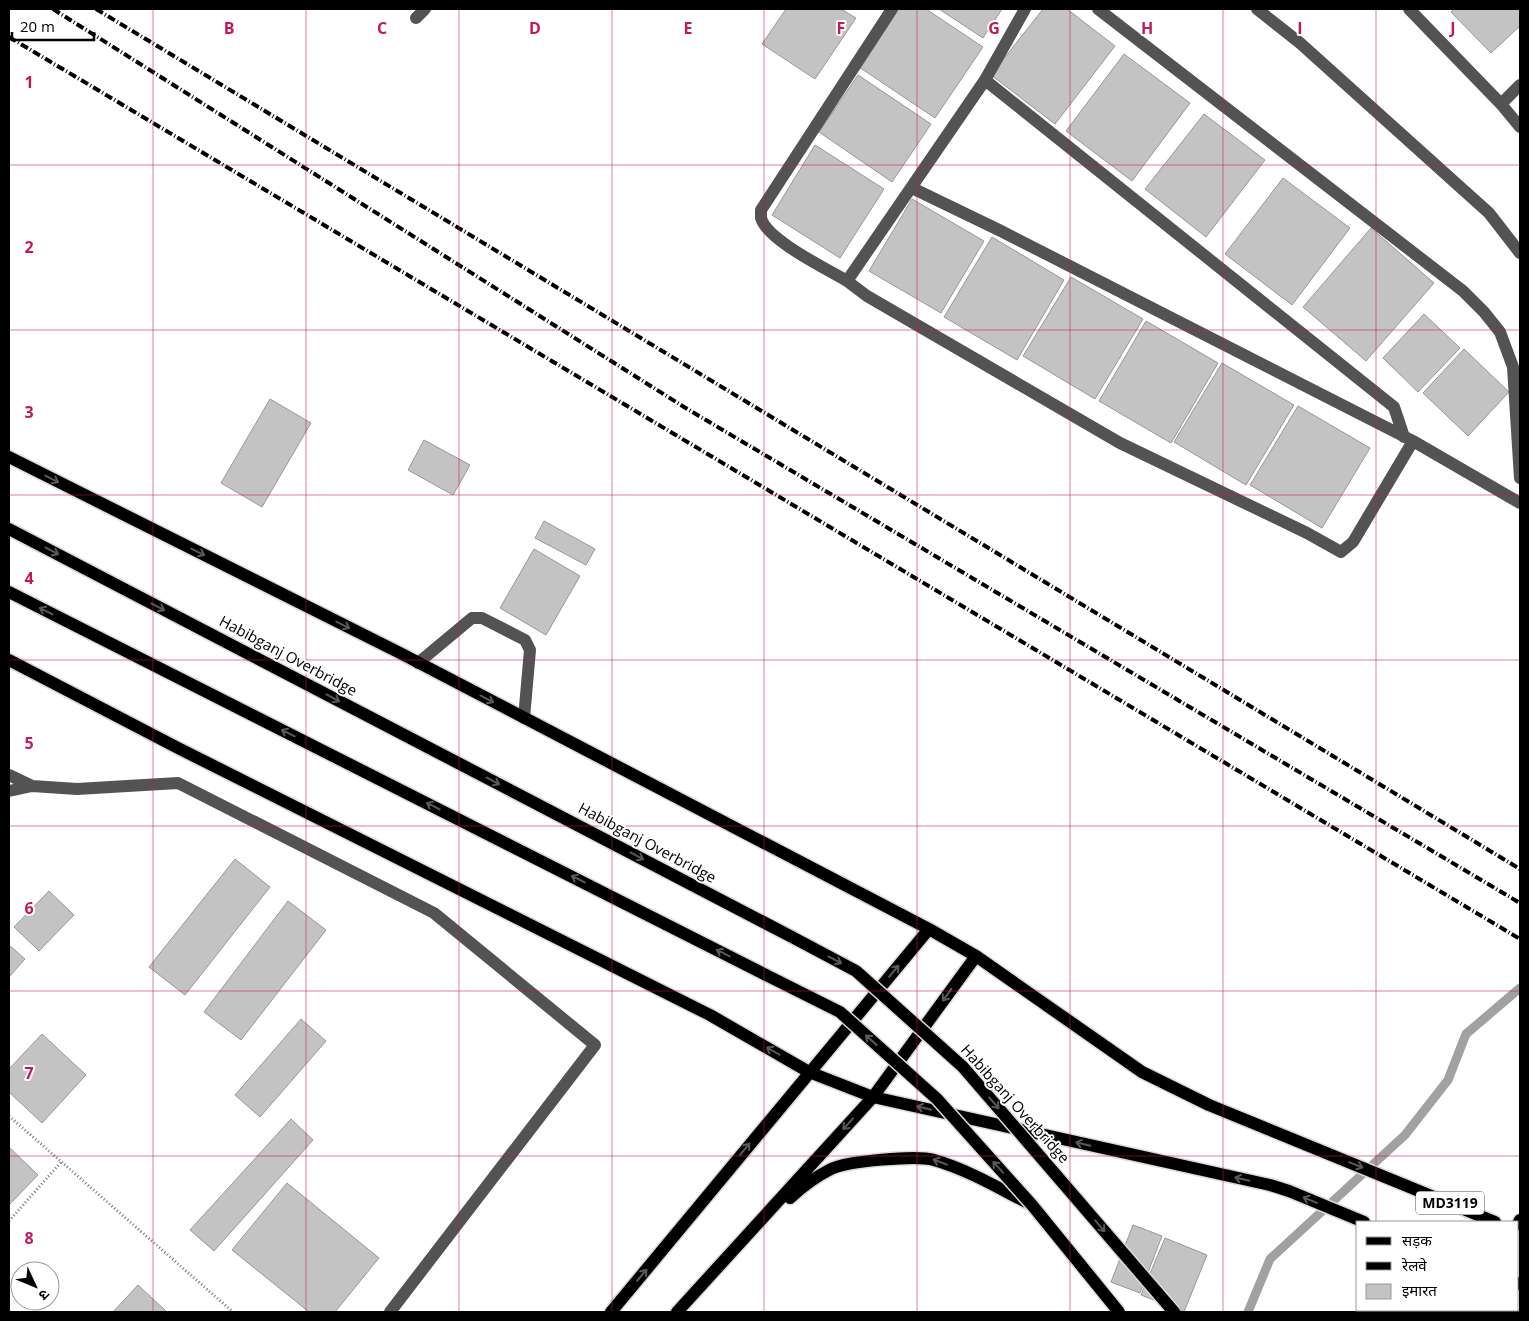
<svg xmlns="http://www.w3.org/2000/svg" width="1529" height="1321" font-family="'Open Sans','Noto Sans Devanagari',sans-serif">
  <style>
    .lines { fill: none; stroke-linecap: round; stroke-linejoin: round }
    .stream { stroke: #a1a1a1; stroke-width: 9 }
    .building { fill: #c3c3c3; stroke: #979797 }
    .major-casing { stroke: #dbdbdb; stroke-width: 15 }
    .path { stroke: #757575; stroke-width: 3; stroke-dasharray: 1 2.5; stroke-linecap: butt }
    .minor { stroke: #535353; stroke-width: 12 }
    .major { stroke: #000; stroke-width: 12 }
    .rail { stroke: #000; stroke-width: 4; stroke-dasharray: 8 2.5 1 2.5; stroke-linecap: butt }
    .major-bridge-casing { stroke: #dbdbdb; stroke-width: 15; stroke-linecap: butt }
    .major-bridge { stroke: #000; stroke-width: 12 }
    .oneway { stroke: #595959 }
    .grid { fill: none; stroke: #c2185b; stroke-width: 1; stroke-opacity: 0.55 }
    .labels { text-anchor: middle; stroke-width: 4; stroke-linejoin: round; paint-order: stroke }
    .shield { fill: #fff; stroke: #4c4c4c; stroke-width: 1 }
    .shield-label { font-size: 14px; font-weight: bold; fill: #000 }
    .street-label { font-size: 15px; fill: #000; stroke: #fff }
    .grid-label { font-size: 16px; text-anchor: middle; font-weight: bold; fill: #c2185b; stroke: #fff; stroke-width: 4; stroke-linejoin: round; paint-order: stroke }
  </style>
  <rect width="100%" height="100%" fill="#fff"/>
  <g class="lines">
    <path class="stream" d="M 1248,1312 L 1270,1259 L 1405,1135 L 1448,1080 L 1466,1034 L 1520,988"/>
  </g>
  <path class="building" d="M 786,9 L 841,9 L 856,18 L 815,79 L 762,44 Z
    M 898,9 L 926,9 L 983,47 L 935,118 L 859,67 Z
    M 939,9 L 1002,9 L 983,38 Z
    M 1043,9 L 1067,9 L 1115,46 L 1055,124 L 991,75 Z
    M 1455,9 L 1520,9 L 1520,26 L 1491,53 L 1451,12 Z
    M 1124,54 L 1190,103 L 1132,181 L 1066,131 Z
    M 858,75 L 931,124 L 892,182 L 819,132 Z
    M 1204,114 L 1265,160 L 1206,237 L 1145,189 Z
    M 815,145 L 884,189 L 840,258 L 772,215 Z
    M 1283,178 L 1350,228 L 1292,305 L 1225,254 Z
    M 912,199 L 984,241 L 941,313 L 869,271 Z
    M 1371,228 L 1434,283 L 1366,361 L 1303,307 Z
    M 992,237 L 1064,280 L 1017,360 L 944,317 Z
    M 1071,277 L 1143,319 L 1095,399 L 1023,356 Z
    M 1424,314 L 1460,348 L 1418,392 L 1383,358 Z
    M 1146,321 L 1218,363 L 1171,443 L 1099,401 Z
    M 1464,349 L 1509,392 L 1468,436 L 1423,393 Z
    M 1222,363 L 1294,405 L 1246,485 L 1174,442 Z
    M 270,399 L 311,423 L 262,507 L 221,483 Z
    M 1298,406 L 1370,448 L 1322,528 L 1250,485 Z
    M 424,440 L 470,465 L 453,495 L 408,470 Z
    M 544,521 L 595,549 L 586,565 L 535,538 Z
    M 534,549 L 580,576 L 546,635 L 500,608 Z
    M 235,859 L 270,887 L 185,995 L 149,967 Z
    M 49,891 L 74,915 L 39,951 L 14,927 Z
    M 288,901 L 326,930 L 241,1040 L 204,1012 Z
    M 9,945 L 25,959 L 9,977 Z
    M 301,1019 L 326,1041 L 260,1117 L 235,1095 Z
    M 42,1034 L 86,1075 L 42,1123 L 9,1092 L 9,1069 Z
    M 291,1119 L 313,1140 L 214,1251 L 190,1230 Z
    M 9,1147 L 38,1175 L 9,1205 Z
    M 287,1183 L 379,1258 L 335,1312 L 309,1312 L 232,1250 Z
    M 1133,1225 L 1162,1236 L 1140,1293 L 1111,1282 Z
    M 1165,1238 L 1207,1255 L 1184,1312 L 1141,1295 Z
    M 138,1285 L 167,1312 L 113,1312 Z"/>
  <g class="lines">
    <defs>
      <path id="major" d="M 9,457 L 402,654 L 929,929 L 976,956 L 1142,1072 L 1209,1105 L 1495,1222
        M 9,529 L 792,937
        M 9,592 L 766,975
        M 9,660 L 178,748 L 710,1015 L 809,1072 L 873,1097 L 1270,1185 L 1289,1191 L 1364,1222
        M 790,1198 C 802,1187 817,1176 831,1169 C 847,1161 917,1155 934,1160 C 969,1170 1000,1189 1032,1205
        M 1518,1224 L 1520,1220
        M 1518,1283 L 1520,1284
        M 611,1312 L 929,929
        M 677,1312 L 873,1097 L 976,956"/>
    </defs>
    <use href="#major" class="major-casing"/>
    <path class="path" d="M 9,1116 L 233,1312
      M 9,1221 L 62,1161"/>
    <path class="minor" d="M 1098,9 L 1463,291 L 1484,312 L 1500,332 L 1513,367 L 1520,478
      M 1257,9 L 1300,43 L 1489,213 L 1520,253
      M 1409,9 L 1501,104 L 1520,127
      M 416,18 L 425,9
      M 985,80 L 1025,9
      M 1501,104 L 1520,85
      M 912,188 L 1001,231 L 1413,441 L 1520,503
      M 847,281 C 827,269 767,240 761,218 C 761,215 761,213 761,210 L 892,9
      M 1404,437 L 1394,407 L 985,80 L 847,281 L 867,296 L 1120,443 L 1307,533 L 1341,552 L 1353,542 L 1413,441
      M 418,663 L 472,618 L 482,618 L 525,640 L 530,650 L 524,718
      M 9,775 L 32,786
      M 9,791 L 32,786 L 77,789 L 178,783 L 434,913 L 595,1045 L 390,1312"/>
    <use href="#major" class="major"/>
    <path class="rail" d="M 53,9 L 684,407 L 1520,903
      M 96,9 L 1520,869
      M 9,37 L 1520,939"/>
    <defs>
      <path id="major-bridge" d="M 792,937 L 856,971 L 963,1067 L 1174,1312
        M 766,975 L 840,1012 L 937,1099 L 1032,1205 L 1119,1312"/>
    </defs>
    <use href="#major-bridge" class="major-bridge-casing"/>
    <use href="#major-bridge" class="major-bridge"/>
  </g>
  <defs><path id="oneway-shaft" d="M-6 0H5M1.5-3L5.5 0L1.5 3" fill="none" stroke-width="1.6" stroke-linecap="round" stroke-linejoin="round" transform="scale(1.25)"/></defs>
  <g class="oneway">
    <use href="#oneway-shaft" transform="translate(52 479) rotate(27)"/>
    <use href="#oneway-shaft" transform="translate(52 551) rotate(28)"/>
    <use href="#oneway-shaft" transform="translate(198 552) rotate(27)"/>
    <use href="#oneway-shaft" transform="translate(158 607) rotate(28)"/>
    <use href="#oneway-shaft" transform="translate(46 611) rotate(-153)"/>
    <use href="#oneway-shaft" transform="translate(343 625) rotate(27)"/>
    <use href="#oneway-shaft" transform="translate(333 698) rotate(28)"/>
    <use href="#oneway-shaft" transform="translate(487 699) rotate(28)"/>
    <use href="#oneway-shaft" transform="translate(288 733) rotate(-153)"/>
    <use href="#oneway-shaft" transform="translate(493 781) rotate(28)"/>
    <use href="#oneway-shaft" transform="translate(433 806) rotate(-153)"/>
    <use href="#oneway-shaft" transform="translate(637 856) rotate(28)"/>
    <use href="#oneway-shaft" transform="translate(578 879) rotate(-153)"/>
    <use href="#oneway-shaft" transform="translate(723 953) rotate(-153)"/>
    <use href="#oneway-shaft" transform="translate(835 960) rotate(28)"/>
    <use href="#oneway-shaft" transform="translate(894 971) rotate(-50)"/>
    <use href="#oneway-shaft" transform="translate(947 995) rotate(126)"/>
    <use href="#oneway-shaft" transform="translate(871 1040) rotate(-138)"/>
    <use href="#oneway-shaft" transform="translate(773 1051) rotate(-150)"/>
    <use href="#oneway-shaft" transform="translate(994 1103) rotate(49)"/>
    <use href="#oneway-shaft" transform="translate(924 1108) rotate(-167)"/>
    <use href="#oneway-shaft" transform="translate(848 1124) rotate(132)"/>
    <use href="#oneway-shaft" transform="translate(1083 1144) rotate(-167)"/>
    <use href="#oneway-shaft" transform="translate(745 1149) rotate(-50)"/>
    <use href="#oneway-shaft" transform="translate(940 1162) rotate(-159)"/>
    <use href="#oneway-shaft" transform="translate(1356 1165) rotate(22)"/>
    <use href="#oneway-shaft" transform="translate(998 1167) rotate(-132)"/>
    <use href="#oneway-shaft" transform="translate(1242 1179) rotate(-167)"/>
    <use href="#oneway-shaft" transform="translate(1310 1200) rotate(-157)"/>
    <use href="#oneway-shaft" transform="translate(1100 1226) rotate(49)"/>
    <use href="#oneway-shaft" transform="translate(642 1275) rotate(-50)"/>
  </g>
  <path class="grid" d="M 153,9 L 153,1312M 306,9 L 306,1312M 459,9 L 459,1312M 612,9 L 612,1312M 764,9 L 764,1312M 917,9 L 917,1312M 1070,9 L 1070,1312M 1223,9 L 1223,1312M 1376,9 L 1376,1222M 9,165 L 1520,165M 9,330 L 1520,330M 9,495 L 1520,495M 9,660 L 1520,660M 9,826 L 1520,826M 9,991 L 1520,991M 9,1156 L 1520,1156M 1376,1310 L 1376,1312"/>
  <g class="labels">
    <rect class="shield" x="1416" y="1191.5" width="68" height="23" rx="4"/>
    <g class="shield-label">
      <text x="1450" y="1208">MD3119</text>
    </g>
    <g class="street-label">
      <text transform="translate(288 656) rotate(28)" y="5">Habibganj Overbridge</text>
      <text transform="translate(647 843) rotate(28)" y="5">Habibganj Overbridge</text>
      <text transform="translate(1015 1104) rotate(48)" y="5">Habibganj Overbridge</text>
    </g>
  </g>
  <g class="grid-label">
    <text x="229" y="34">B</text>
    <text x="382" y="34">C</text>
    <text x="535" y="34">D</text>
    <text x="688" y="34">E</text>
    <text x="841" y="34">F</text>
    <text x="994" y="34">G</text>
    <text x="1147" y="34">H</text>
    <text x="1300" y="34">I</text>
    <text x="1453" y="34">J</text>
    <text x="29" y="88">1</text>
    <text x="29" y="253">2</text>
    <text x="29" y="418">3</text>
    <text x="29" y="584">4</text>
    <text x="29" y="749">5</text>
    <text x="29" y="914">6</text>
    <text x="29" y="1079">7</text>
    <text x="29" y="1244">8</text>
  </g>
  <rect width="1529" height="1321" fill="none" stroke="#000000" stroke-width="20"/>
  <rect x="1356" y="1221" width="162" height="90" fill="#ffffff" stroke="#999999"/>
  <rect x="1366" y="1237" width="25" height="8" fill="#000000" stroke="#999999"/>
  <text x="1402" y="1246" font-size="15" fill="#000000">सड़क</text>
  <rect x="1366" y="1262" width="25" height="8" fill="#000000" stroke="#999999"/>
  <text x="1402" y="1271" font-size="15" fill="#000000">रेलवे</text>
  <rect x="1366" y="1284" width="25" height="15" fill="#c3c3c3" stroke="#999999"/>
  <text x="1402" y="1296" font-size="15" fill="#000000">इमारत</text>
  <g transform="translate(35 1286) rotate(134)"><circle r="24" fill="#ffffff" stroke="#999999"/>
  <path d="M0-4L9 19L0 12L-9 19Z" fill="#000000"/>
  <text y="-8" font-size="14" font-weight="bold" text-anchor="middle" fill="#000000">उ</text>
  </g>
  <path d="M12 32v8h82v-8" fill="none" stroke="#000000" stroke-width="2.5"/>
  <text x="20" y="32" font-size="15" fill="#000000" stroke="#ffffff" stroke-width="4" paint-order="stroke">20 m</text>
</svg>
